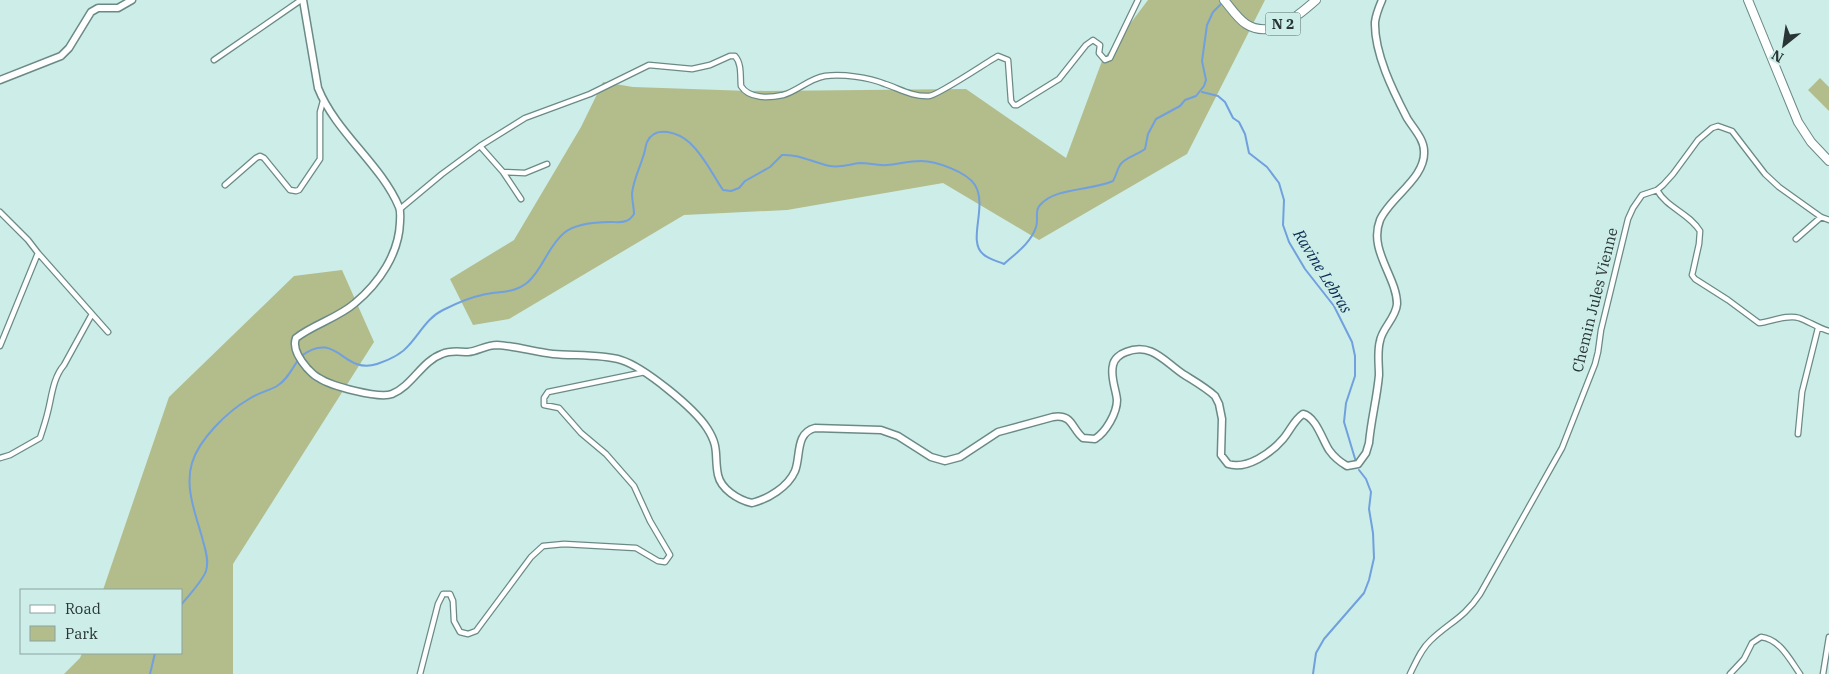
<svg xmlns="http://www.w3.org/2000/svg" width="1829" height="674" font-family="'IBM Plex Serif',serif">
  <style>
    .green { fill: #b3bc8b }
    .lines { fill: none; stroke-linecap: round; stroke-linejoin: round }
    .stream { stroke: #70a0de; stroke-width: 2 }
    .minor-casing { stroke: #6b8a86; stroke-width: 7 }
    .secondary-casing { stroke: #6b8a86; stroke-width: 9 }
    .primary-casing { stroke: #6b8a86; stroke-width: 10 }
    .minor { stroke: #fff; stroke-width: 4.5 }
    .secondary { stroke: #fff; stroke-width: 6 }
    .primary { stroke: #fff; stroke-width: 8 }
    .labels { text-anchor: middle; stroke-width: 5; stroke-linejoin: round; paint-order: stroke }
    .shield { fill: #ccede8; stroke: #596c6a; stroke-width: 1 }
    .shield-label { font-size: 14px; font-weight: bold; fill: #283534 }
    .street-label { font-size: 15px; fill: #283534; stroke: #ccede8 }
    .water-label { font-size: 16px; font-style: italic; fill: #092a52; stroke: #ccede8 }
  </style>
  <rect width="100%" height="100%" fill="#ccede8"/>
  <path class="green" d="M 1148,0 L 1265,0 L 1187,154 L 1039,240 L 943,183 L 787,210 L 684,215 L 509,319 L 473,325 L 450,279 L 514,240 L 581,127 L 603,82 L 633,87 L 749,91 L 966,89 L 1066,158 L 1102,61 Z
    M 1820,78 L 1829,87 L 1829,111 L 1808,90 Z
    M 342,270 L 374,342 L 233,564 L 233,674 L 64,674 L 80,658 L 82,653 L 181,653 L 181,590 L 103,590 L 169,397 L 294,276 Z"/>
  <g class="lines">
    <path class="stream" d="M 1202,92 L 1218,96 L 1225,102 L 1233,118 L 1239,122 L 1245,134 L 1249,153 L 1267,167 L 1279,183 L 1284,200 L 1283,225 L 1289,242 L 1305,269 L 1334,306 L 1352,342 L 1355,356 L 1355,376 L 1346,403 L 1344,422 L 1356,462
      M 301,356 C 338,329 342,375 377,364 C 389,360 401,355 409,345 C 420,333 428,317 443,310 C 453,305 471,297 482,295 C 498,291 514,294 528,282 C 543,269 548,246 564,233 C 576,223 596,222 611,222 C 616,222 621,223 626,221 C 630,220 632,217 634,214 C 634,207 632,201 632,194 C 633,181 639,170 643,157 C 645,153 645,147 647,142 C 655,124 679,133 690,143 C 705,157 712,174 723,190 L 731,191 L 739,188 L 745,181 L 770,167 L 782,155 C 801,154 813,163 830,166 C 841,168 850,164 860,163 C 869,163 878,166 887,165 C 898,164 909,161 921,161 C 936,161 967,172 975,185 C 988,206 967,241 983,254 C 988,259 997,261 1004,264 C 1015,254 1031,243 1036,227 C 1039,219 1034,211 1040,205 C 1056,187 1091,191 1113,181 C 1116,176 1117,170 1120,165 C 1124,158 1139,154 1145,149 L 1148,134 L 1156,119 L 1180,106 L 1185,100 L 1196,96 L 1204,86 L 1206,80 L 1202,61 L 1207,25 L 1213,12 L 1222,3
      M 181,605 C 188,596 202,582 206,571 C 209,562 206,551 203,541 C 197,517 184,489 192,463 C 199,439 228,411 249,399 C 258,393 268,391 277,386 C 287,380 292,369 298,360
      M 150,674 L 155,653
      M 1313,674 L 1316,653 L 1324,639 L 1364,593 L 1369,580 L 1374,558 L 1373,533 L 1369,509 L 1371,492 L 1366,479 L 1359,470"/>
    <defs>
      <path id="minor" d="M 214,60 L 301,0
        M 480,146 L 503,172 L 525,173 L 547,164
        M 503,172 L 521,199
        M 225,185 L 256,158 L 260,156 L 264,158 L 290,190 L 296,191 L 299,190 L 320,159 L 320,112 L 323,101
        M 1657,190 C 1667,208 1689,213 1700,231 L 1699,244 L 1693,271 L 1692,275 L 1695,279 L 1728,300 L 1759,323 C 1770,322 1787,314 1799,318 C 1810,322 1818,328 1829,331
        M 400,209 L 442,174 L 480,146 L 525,118 L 590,94 L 649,65 L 692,69 L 710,65 L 730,56 L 735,56 C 742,64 740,76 741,86 C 749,99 769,98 783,95 C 798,91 808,79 825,76 C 843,74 868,77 885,84 C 900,89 913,97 929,96 C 937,96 987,62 998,56 L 1008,60 L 1011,101 L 1014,105 L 1017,105 L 1059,79 L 1086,45 L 1093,40 L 1100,45 L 1099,53 L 1105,60 L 1110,58 L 1138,0
        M 0,212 L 28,240 L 38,253 L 0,346
        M 1796,239 L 1821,217
        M 38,253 L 108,332
        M 1798,434 L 1802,392 L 1818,328
        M 0,458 L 10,455 L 40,438 C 43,429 46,420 48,411 C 52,395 53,378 64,365 L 92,314
        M 420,674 L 438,604 L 443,594 L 450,594 L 453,601 L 454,621 L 460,632 L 468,634 L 476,631 L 531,557 L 543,546 L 564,544 L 636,548 L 658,561 L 665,562 L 670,555 L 650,521 L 634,486 L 606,454 L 581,433 L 559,408 L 544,405 L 544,398 L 548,392 L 645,372
        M 1410,674 C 1416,662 1421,649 1431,640 C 1450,622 1464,618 1480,594 L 1562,448 L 1595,364 L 1598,352 L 1601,330 L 1628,219 L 1633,208 L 1642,195 L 1657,190 L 1663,185 L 1673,174 L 1698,140 L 1712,128 L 1718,126 L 1732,131 L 1765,174 L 1779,187 L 1821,217 L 1829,220
        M 1730,674 L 1744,659 L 1752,643 L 1761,637 C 1780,639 1790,660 1800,674
        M 1823,674 L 1829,637"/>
      <path id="secondary" d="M 303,0 L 318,88 C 336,133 381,164 399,207 C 401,212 400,218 400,222 C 399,254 379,283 355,303 C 338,318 314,324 296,338 C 292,348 301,361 307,368 C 311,372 314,376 319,378 C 331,386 379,399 392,394 C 412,386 422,361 442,354 C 451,350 459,352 468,352 C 478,351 486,345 497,345 C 516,346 535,352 553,354 C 574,356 601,354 621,360 C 644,367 694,408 707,428 C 720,448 714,455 718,475 C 721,489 738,500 752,503 C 768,499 788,487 795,471 C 801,456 795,433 815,428 L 881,430 L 898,436 L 931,457 L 945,461 L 960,457 L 998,432 L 1053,417 C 1073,414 1071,428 1083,438 L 1095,439 C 1106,432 1117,413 1117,400 C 1116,389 1110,377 1113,365 C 1114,359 1120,354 1126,352 C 1151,342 1164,361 1183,374 C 1194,381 1205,387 1215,396 L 1219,404 L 1222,419 L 1221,455 L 1228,464 C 1247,470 1271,453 1283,439 C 1290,431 1294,420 1303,414 C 1316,417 1322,439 1329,450 C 1334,457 1340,462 1347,466 L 1358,464 L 1366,453 L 1369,443 C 1371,420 1377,398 1379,375 C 1379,364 1377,352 1380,341 C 1382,328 1396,318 1397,304 C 1397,277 1368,250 1380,220 C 1390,197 1426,178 1424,151 C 1424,139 1413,128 1407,118 C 1393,91 1374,53 1375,22 C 1376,14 1379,7 1382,0
        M 0,80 L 61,56 L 69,48 L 91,12 L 98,8 L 118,8 L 132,0"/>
      <path id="primary" d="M 1224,0 C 1231,8 1237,18 1246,24 C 1271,40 1298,16 1316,0
        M 1748,0 L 1798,122 L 1811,142 L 1829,161"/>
    </defs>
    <use href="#minor" class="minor-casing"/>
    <use href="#secondary" class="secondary-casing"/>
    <use href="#primary" class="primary-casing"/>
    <use href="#minor" class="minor"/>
    <use href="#secondary" class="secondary"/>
    <use href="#primary" class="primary"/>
  </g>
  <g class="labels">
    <rect class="shield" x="1265.5" y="12.5" width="35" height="23" rx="4"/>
    <g class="shield-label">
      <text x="1283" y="29">N 2</text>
    </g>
    <g class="street-label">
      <text transform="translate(1595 300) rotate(-76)" y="5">Chemin Jules Vienne</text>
    </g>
    <g class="water-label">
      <text transform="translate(1323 271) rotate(58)" y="6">Ravine Lebras</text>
    </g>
  </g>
  <rect x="20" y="589" width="162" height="65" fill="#ccede8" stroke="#8aa3a0"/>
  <rect x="30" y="605" width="25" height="8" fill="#ffffff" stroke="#8aa3a0"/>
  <text x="65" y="614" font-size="15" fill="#283534">Road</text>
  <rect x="30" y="626" width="25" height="15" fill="#b3bc8b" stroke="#8aa3a0"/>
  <text x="65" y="639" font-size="15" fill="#283534">Park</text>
  <g transform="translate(1784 45) rotate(210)" stroke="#ccede8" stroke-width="4" paint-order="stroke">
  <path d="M0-4L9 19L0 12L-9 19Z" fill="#283534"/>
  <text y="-8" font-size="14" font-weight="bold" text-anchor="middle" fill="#283534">N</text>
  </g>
</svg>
